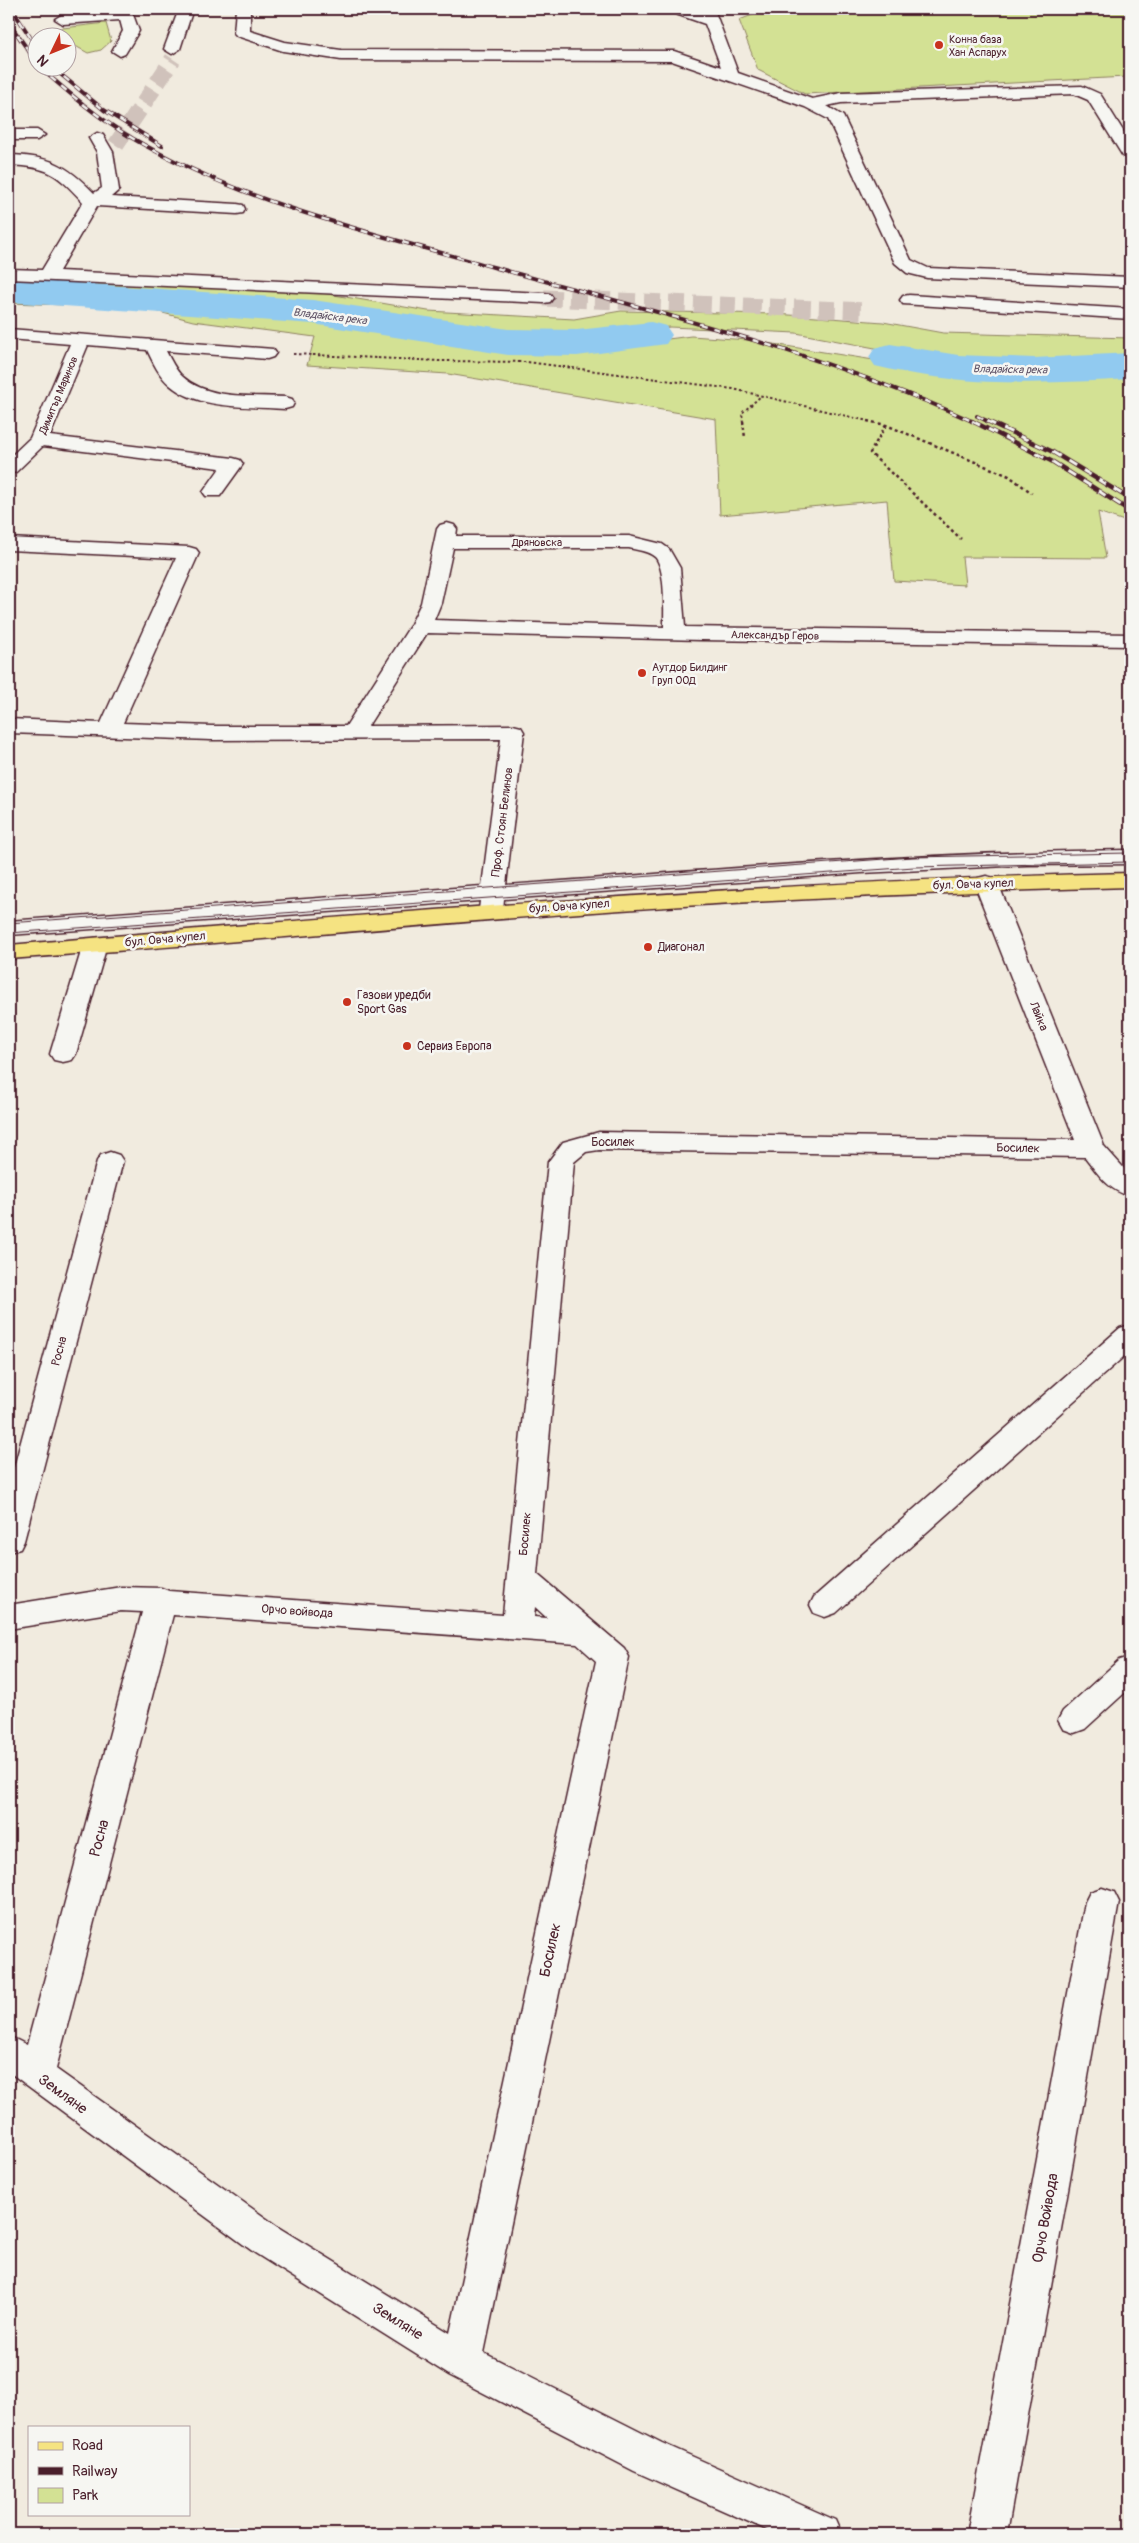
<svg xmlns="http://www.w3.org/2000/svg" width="1139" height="2543" font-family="Pangolin,sans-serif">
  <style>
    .green { fill: #d3e194; stroke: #8e8060 }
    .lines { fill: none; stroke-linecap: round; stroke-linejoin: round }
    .river { fill: #91caf0; fill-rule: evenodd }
    .minor-tunnel { stroke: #d0c2bb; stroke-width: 17; stroke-dasharray: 17 8; stroke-linecap: butt }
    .minor-casing { stroke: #4a1f2b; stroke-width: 3 }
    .major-casing { stroke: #4a1f2b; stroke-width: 3 }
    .path-far1 { stroke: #4a1f2b; stroke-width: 2; stroke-dasharray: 2.5 2.5; stroke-linecap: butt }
    .path { stroke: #4a1f2b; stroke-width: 2.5; stroke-dasharray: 3 3; stroke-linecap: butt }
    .minor { fill: #f6f6f2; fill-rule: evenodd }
    .major { fill: #f5e382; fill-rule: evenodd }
    .tram { stroke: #4a1f2b; stroke-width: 1 }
    .rail-far1-casing { stroke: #4a1f2b; stroke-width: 4 }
    .rail-casing { stroke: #4a1f2b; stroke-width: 4.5 }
    .rail-far1 { stroke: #f6f6f2; stroke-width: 2.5; stroke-dasharray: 7; stroke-linecap: butt }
    .rail { stroke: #f6f6f2; stroke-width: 3; stroke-dasharray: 9; stroke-linecap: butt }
    .poi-dot { fill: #c8321e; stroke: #f6f6f2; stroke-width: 2 }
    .labels { text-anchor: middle; stroke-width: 5; stroke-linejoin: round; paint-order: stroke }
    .far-poi-label { font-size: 11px; fill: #4a1f2b; stroke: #f6f6f2; text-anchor: start }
    .far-water-label { font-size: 11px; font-style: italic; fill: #5f5266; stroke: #f6f6f2 }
    .far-street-label { font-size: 11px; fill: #4a1f2b; stroke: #f6f6f2 }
    .street-label { font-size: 12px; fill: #4a1f2b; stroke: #f6f6f2 }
    .poi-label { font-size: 12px; fill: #4a1f2b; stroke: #f6f6f2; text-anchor: start }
    .near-street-label { font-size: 15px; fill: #4a1f2b; stroke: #f6f6f2 }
  </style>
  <rect width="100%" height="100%" fill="#f1ebdf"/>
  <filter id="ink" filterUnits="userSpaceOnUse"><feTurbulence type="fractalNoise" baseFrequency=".02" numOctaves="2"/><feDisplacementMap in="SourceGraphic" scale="10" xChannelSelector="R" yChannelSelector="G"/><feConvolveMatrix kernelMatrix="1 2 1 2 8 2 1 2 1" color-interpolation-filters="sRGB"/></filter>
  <g filter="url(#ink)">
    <path class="green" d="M 777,9 L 1130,9 L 1130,83 L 1126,77 L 805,94 L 758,70 L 739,20 L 766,10 Z
      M 106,23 L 111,41 L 101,50 L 88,53 L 68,42 L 68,38 L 60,37 L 54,29 Z
      M 9,280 L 281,286 L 428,311 L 574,319 L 621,311 L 776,314 L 883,322 L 943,333 L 1130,338 L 1130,360 L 1022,366 L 959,364 L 796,333 L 670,327 L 566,337 L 514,336 L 294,304 L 9,285 Z
      M 9,296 L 55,297 L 328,318 L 440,338 L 532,348 L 592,349 L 691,336 L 748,340 L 968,375 L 1048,377 L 1130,373 L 1130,523 L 1098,512 L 1106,558 L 962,557 L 965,585 L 894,581 L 887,500 L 720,515 L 716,419 L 448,374 L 307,365 L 315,337 L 193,321 L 125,303 L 93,306 L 9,303 Z"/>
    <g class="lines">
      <path class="river" d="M 9,278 L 313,300 L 508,329 L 577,330 L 651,322 L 666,326 L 672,335 L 666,344 L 577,356 L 508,355 L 313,324 L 9,302 Z
        M 890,344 L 958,355 L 1034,358 L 1130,353 L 1130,379 C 1045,384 959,387 875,366 L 869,357 L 875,348 Z"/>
      <path class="minor-tunnel" d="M 116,145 L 173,59
        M 544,298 L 866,311"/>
      <defs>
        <path id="minor" d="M 117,9 L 131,9 L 139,31 L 125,54 L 120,56 L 112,51 L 123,31 L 120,20 L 63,24 L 55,19 L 63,14 L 117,11 Z
          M 179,9 L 193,9 L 180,49 L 172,54 L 164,49 Z
          M 236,9 L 250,9 L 250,31 L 285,42 L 341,50 L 674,51 L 721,67 L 705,24 L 670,12 L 668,9 L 689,9 L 701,13 L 700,9 L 714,9 L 738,73 L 812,99 L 841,93 L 1082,86 L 1100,94 L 1102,97 L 1130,142 L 1130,160 L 1124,158 L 1088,100 L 1074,94 L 841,103 L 827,106 L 843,116 L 911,260 L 928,268 L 1130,277 L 1130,287 L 927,278 L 907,273 L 895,263 L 828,119 L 805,107 L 672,61 L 341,60 L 283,51 L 237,36 L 234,33 Z
          M 9,130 L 37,130 L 45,135 L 37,140 L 9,140 Z
          M 97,133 L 103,135 L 113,152 L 119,190 L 111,197 L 237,204 L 243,205 L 245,209 L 243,213 L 237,214 L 97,206 L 59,271 L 544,293 L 550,294 L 553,298 L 550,302 L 544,303 L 9,279 L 9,269 L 42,270 L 83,202 C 56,173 49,167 9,165 L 9,155 C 49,156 66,164 94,193 L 102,188 L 97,152 L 89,138 Z
          M 909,295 L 1130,309 L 1130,319 L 903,304 L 900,300 L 903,296 Z
          M 9,329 L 273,349 L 276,353 L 273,357 L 267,359 L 166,351 C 171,360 175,370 183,377 C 209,400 252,395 285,397 L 292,399 L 294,403 L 292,407 L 285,409 C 249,406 199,410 170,385 C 159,376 153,362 147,350 L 88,345 L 50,436 L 233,458 L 240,460 L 243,464 L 220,496 L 206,496 L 203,492 L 220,468 L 43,446 L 16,472 L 9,474 L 9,458 L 30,438 L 70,344 L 9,339 Z
          M 447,523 L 454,525 L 457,529 L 456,536 L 629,536 L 662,544 L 669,549 L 680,568 L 685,627 L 1130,634 L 1130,646 L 701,640 L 427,633 L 368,726 L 513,725 L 521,727 L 524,732 L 506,885 C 714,870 921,852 1130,850 L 1130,864 L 1027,865 L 861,873 L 504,899 L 503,910 L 499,915 L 491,917 L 483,915 L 479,910 L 480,901 L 9,935 L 9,921 L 482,886 L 501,739 L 211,740 L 9,733 L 9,719 L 101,723 L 176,558 L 9,550 L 9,538 L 189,547 L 196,549 L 199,553 L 123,723 L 211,726 L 346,726 L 410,626 L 421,603 L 437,529 L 440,525 ZM 453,548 L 629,548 C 637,550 648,551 655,557 C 666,569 664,610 664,627 L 434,620 L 441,603 Z
          M 986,876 L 994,878 L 998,883 L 1104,1146 L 1130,1175 L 1130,1196 C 1109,1191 1098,1174 1085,1157 L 599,1150 L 586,1152 L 574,1162 L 537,1574 L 624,1648 L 629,1657 L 484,2353 L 662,2443 L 835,2520 L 841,2534 L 776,2534 L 634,2471 L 449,2375 L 255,2253 L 9,2072 L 9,2036 L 27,2045 L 142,1612 L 121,1611 L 9,1629 L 9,1605 L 121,1587 L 161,1588 L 169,1591 L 503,1615 L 548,1162 L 563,1142 L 599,1132 L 1075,1140 L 974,883 L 978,878 ZM 535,1607 L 547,1618 L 534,1617 ZM 173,1615 L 577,1644 L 596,1661 L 450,2333 L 281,2229 L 56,2069 Z
          M 95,938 L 104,940 L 107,945 L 76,1054 L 72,1060 L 63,1062 L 54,1060 L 50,1054 L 83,945 L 86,940 Z
          M 110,1152 L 119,1155 L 123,1161 L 24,1541 L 20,1549 L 9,1552 L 9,1486 L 97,1161 L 101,1155 Z
          M 1130,1325 L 1130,1351 L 836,1613 L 825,1617 L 814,1613 L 810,1605 L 814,1597 L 1120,1328 Z
          M 1130,1657 L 1130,1688 L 1085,1729 L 1074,1733 L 1063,1729 L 1058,1720 L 1063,1711 L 1119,1660 Z
          M 1102,1888 L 1114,1892 L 1119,1902 L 1007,2534 L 967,2534 L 1085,1902 L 1090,1892 Z"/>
        <path id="major" d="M 1130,873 L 1130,887 C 942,892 754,900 566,914 C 380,928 195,946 9,959 L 9,945 C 382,913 755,882 1130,873 Z"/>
      </defs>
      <use href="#minor" class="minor-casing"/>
      <use href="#major" class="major-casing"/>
      <path class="path-far1" d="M 293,354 L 440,361 L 527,362 L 733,389 L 872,422
        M 743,422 L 742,413 L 761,396"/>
      <path class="path" d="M 743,421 L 745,438
        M 867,421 L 886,425 L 1009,476 L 1032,493
        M 886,425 L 870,453 L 961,539"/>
      <use href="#minor" class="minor"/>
      <use href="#major" class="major"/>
      <path class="tram" d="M 9,923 L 912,857 L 1130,853
        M 9,933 L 914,867 L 1130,862"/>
      <defs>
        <path id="rail-far1" d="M 12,9 L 38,49
          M 9,23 L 38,64
          M 40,68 C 69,93 99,119 132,138 C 243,203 371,233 493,267 C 656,312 820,352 974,422
          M 53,68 L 104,110 L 162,146
          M 977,416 L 989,422"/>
        <path id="rail" d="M 972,421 L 1053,462 L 1130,511
          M 987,421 L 1051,451 L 1130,499"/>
      </defs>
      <use href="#rail-far1" class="rail-far1-casing"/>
      <use href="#rail" class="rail-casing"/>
      <use href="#rail-far1" class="rail-far1"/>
      <use href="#rail" class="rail"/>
    </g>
  </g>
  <g class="poi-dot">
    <circle cx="939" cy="45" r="5"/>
    <circle cx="642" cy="673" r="5"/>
    <circle cx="648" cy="947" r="5"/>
    <circle cx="347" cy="1002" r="5"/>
    <circle cx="407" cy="1046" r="5"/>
  </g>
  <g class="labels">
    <g class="far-poi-label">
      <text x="949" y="43">Конна база<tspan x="949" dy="13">Хан Аспарух</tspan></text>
      <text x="652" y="671">Аутдор Билдинг<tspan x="652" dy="13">Груп ООД</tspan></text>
    </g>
    <g class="far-water-label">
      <text transform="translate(330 316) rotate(7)" y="4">Владайска река</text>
      <text transform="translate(1010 369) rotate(1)" y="4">Владайска река</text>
    </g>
    <g class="far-street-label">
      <text transform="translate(58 395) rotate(-67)" y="4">Димитър Маринов</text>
      <text x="537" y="546">Дряновска</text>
      <text transform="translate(775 635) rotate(1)" y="4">Александър Геров</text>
    </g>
    <g class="street-label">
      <text transform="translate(502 822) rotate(-83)" y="4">Проф. Стоян Белинов</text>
      <text transform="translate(973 884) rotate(-2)" y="4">бул. Овча купел</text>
      <text transform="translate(569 906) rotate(-4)" y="4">бул. Овча купел</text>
      <text transform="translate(165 939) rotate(-5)" y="4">бул. Овча купел</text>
      <text transform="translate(1039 1016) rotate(68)" y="4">Лайка</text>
      <text x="613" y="1146">Босилек</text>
      <text transform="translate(1018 1148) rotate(1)" y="4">Босилек</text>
      <text transform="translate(59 1351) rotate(-75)" y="4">Росна</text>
      <text transform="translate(525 1534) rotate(-85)" y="4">Босилек</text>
      <text transform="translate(297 1611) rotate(4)" y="4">Орчо войвода</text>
    </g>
    <g class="poi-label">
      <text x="658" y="951">Диагонал</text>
      <text x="357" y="999">Газови уредби<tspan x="357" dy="14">Sport Gas</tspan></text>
      <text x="417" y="1050">Сервиз Европа</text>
    </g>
    <g class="near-street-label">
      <text transform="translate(99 1838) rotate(-75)" y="5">Росна</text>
      <text transform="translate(550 1950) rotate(-78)" y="5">Босилек</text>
      <text transform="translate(63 2094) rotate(36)" y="5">Земляне</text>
      <text transform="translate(1045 2218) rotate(-80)" y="5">Орчо Войвода</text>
      <text transform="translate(398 2321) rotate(32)" y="5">Земляне</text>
    </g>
  </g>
  <rect width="1139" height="2543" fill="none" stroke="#f6f6f2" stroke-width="30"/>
  <rect x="15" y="15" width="1109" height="2513" fill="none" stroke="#4a1f2b" stroke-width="2" filter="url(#ink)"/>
  <rect x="28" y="2426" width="162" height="90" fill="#f6f6f2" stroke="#b1a0a2"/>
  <rect x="38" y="2442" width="25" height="8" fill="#f5e382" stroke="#b1a0a2"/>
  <text x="72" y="2450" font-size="15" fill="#4a1f2b">Road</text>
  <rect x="38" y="2467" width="25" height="8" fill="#4a1f2b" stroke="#b1a0a2"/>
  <text x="72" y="2476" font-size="15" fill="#4a1f2b">Railway</text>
  <rect x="38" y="2488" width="25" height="15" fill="#d3e194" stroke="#b1a0a2"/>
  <text x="72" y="2500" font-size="15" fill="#4a1f2b">Park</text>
  <g transform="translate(52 52) rotate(227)"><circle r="24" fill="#f6f6f2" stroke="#b1a0a2"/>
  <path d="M0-4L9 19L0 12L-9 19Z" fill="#c8321e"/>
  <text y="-8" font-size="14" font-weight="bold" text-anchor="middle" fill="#4a1f2b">N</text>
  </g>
</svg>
